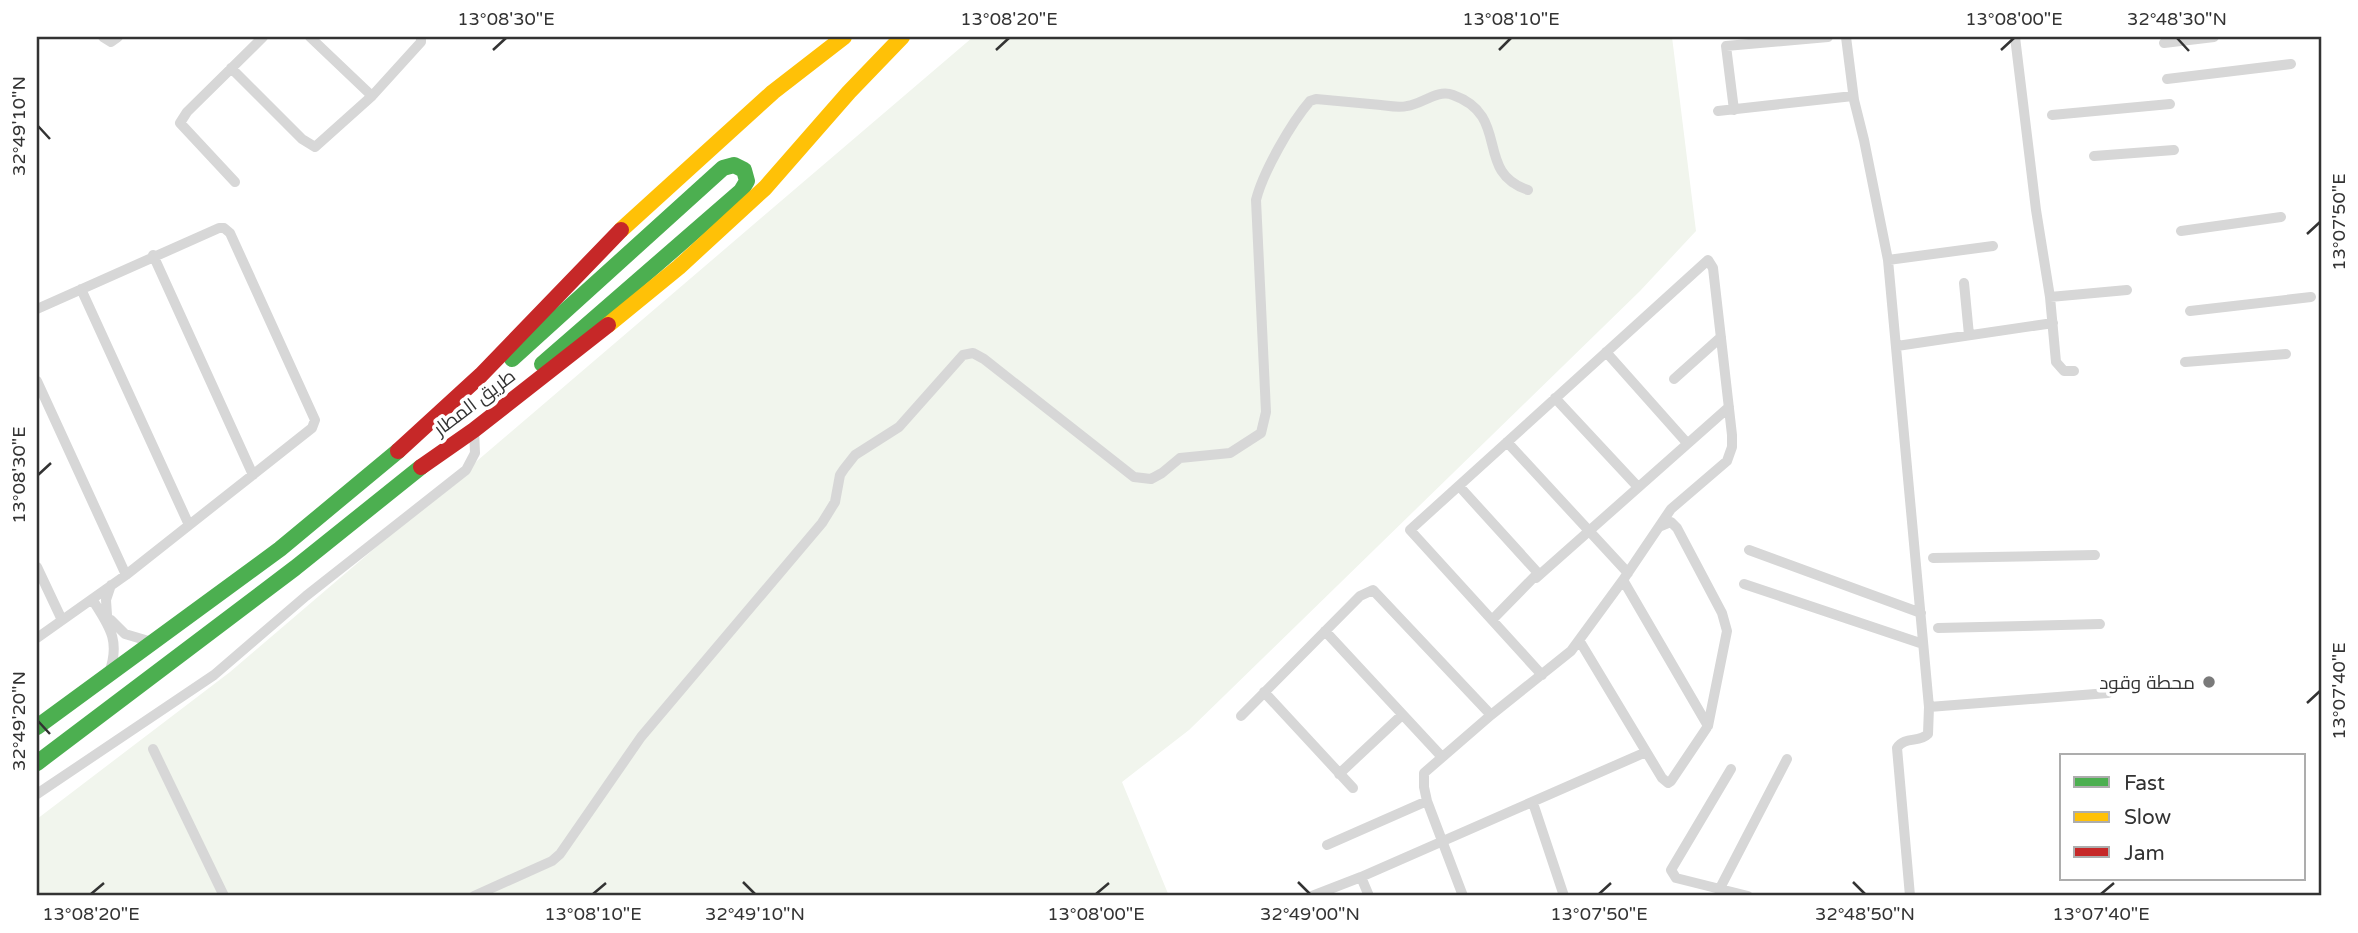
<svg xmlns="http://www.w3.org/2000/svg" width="2358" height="933" font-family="'Varela Round',Cairo,sans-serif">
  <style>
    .green { fill: #f1f5ed }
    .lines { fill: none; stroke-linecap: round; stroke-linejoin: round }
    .street { stroke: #d7d7d7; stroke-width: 10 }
    .fast { stroke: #4caf50; stroke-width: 16 }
    .slow { stroke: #ffc107; stroke-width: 16 }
    .jam { stroke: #c62828; stroke-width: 16 }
    .ticks { fill: none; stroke: #333; stroke-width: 2.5 }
    .poi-dot { fill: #7a7a7a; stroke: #fff; stroke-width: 2.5 }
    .labels { text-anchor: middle; stroke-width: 7; stroke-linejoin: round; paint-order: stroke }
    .street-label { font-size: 19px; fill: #333; stroke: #fff }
    .poi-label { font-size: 19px; fill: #333; stroke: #fff; text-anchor: end }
    .neatline { fill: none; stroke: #333; stroke-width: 2.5 }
    .ticks-label { font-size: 18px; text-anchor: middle; fill: #333 }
  </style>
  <rect width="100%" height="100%" fill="#fff"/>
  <path class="green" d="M 973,37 L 1672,37 L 1696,231 L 1640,291 L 1189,730 L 1122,782 L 1169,896 L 37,896 L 37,819 L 230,672 Z"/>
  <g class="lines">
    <path class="street" d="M 103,37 L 111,42 L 118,37
      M 310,37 L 372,96
      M 1846,37 L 1854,100 L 1864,140 L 1888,260 L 1929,707 L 1928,734 C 1919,743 1905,736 1897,748 L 1910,896
      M 2015,37 L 2036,210 L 2050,297 L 2056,362 L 2064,371 L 2074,371
      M 2164,43 L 2214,37
      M 231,68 L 302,139 L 315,147 L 372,96 L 421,42 L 421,37
      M 2167,79 L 2291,64
      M 1734,110 L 1726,46 L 1828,37
      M 1718,111 L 1853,96
      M 2052,115 L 2170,104
      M 2094,156 L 2174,150
      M 235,182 L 180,123 L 187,112 L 263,37
      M 2181,231 L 2281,217
      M 153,255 L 253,475
      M 1888,260 L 1993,246
      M 1964,283 L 1969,335
      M 81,289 L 189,525
      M 2050,297 L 2127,290
      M 37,309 L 219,228 L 224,228 L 230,233 L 315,420 L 312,428 L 126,575 L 37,638
      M 2190,311 L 2311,297
      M 1897,346 L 2053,323
      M 1606,352 L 1687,443
      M 2185,362 L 2286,354
      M 1674,379 L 1721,337
      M 37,381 L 126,575
      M 1555,398 L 1638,487
      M 1507,442 L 1628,573
      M 1459,486 L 1538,573 L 1492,620
      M 1749,550 L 1921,613
      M 1933,558 L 2095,555
      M 37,567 L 62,620
      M 1536,578 L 1729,407
      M 1623,580 L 1708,726
      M 1744,584 L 1923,644
      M 92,599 C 109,626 121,640 109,673
      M 107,615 L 106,600 L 111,585
      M 111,620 L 125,634 L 152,642
      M 1938,628 L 2100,624
      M 1325,631 L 1442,757
      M 1579,640 L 1662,778 L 1668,783 L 1671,781 L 1708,726 L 1727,631 L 1722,613 L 1677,528 L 1671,522 L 1659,527
      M 1264,692 L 1353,788
      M 1929,707 L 2108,693
      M 1241,716 L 1360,596 L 1373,590 L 1491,715
      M 153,749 L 224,896
      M 1731,769 L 1671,870 L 1676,878 L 1748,896
      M 1339,774 L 1402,715
      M 37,794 L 214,675 L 306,596 L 466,470 L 475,453 L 474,430
      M 1533,803 L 1564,896
      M 1327,845 L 1427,801
      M 1361,877 L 1369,896
      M 1719,890 L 1787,759
      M 474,896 L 552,861 L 560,854 L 641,737 L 822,523 L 835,502 L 840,475 L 844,469 L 855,455 L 899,427 L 963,355 L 973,353 L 984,359 L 1134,477 L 1151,479 L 1162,473 L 1180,458 L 1230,453 L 1261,433 L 1266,412 L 1256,200 C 1263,172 1291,123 1310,101 L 1316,99 C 1338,101 1359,103 1381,105 C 1389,106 1399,108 1407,106 C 1423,104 1437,89 1453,95 C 1512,116 1473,172 1528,190
      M 1312,896 L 1361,877 L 1646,752
      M 1463,896 L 1427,801 L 1424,787 L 1424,773 L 1491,715 L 1571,651 L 1623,580 L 1671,509 L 1727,461 L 1732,447 L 1732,435 L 1713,268 L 1708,260 L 1410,530 L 1542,675"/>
    <path class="fast" d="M 512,359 L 723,168 L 734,165 L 744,170 L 747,181 L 741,191 L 542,364
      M 37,727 L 280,549 L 398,451
      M 37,763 L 295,568 L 421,467"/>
    <path class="slow" d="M 621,230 L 773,92 L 844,37
      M 608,325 L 679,267 L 765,188 L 849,92 L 902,37"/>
    <path class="jam" d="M 398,451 L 481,375 L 621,230
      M 421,467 L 474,430 L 608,325"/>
  </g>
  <path class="ticks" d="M 2177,38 L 2189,51M 493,50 L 506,38M 996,50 L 1009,38M 1499,50 L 1511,38M 2001,50 L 2014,38M 38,126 L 50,139M 2307,234 L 2320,222M 38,475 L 51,463M 2307,703 L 2320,691M 38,721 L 50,734M 743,882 L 755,894M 1298,882 L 1310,894M 1853,882 L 1865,894M 91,894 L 104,883M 593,894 L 606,883M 1096,894 L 1109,883M 1599,894 L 1611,883M 2101,894 L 2114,883"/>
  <circle class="poi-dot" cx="2209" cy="682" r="7"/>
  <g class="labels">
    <g class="street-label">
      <text transform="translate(474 402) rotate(-37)" y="7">طريق المطار</text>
    </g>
    <g class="poi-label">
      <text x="2195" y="689">محطة وقود</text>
    </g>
  </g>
  <rect width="2358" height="933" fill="none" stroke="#ffffff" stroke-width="77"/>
  <rect x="2060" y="754" width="245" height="126" fill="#ffffff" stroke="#adadad" stroke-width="2"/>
  <rect x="2074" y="777" width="35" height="10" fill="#4caf50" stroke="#adadad" stroke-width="2"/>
  <text x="2124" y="790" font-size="21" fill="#333333">Fast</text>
  <rect x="2074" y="812" width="35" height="10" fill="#ffc107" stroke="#adadad" stroke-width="2"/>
  <text x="2124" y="824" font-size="21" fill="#333333">Slow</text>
  <rect x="2074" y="847" width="35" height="10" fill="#c62828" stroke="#adadad" stroke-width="2"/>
  <text x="2124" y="860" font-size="21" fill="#333333">Jam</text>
  <rect x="38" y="38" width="2282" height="856" class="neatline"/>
  <g class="ticks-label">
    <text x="506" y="25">13°08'30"E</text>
    <text x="1009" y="25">13°08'20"E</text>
    <text x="1511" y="25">13°08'10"E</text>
    <text x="2014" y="25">13°08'00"E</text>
    <text x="2177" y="25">32°48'30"N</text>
    <text transform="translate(19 126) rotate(-90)" y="6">32°49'10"N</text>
    <text transform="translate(2339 222) rotate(-90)" y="6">13°07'50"E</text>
    <text transform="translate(19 475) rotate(-90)" y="6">13°08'30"E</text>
    <text transform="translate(2339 691) rotate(-90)" y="6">13°07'40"E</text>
    <text transform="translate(19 721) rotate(-90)" y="6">32°49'20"N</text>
    <text x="91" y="920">13°08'20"E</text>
    <text x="593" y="920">13°08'10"E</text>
    <text x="755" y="920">32°49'10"N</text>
    <text x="1096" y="920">13°08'00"E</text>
    <text x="1310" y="920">32°49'00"N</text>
    <text x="1599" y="920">13°07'50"E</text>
    <text x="1865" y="920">32°48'50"N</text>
    <text x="2101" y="920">13°07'40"E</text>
  </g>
</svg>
